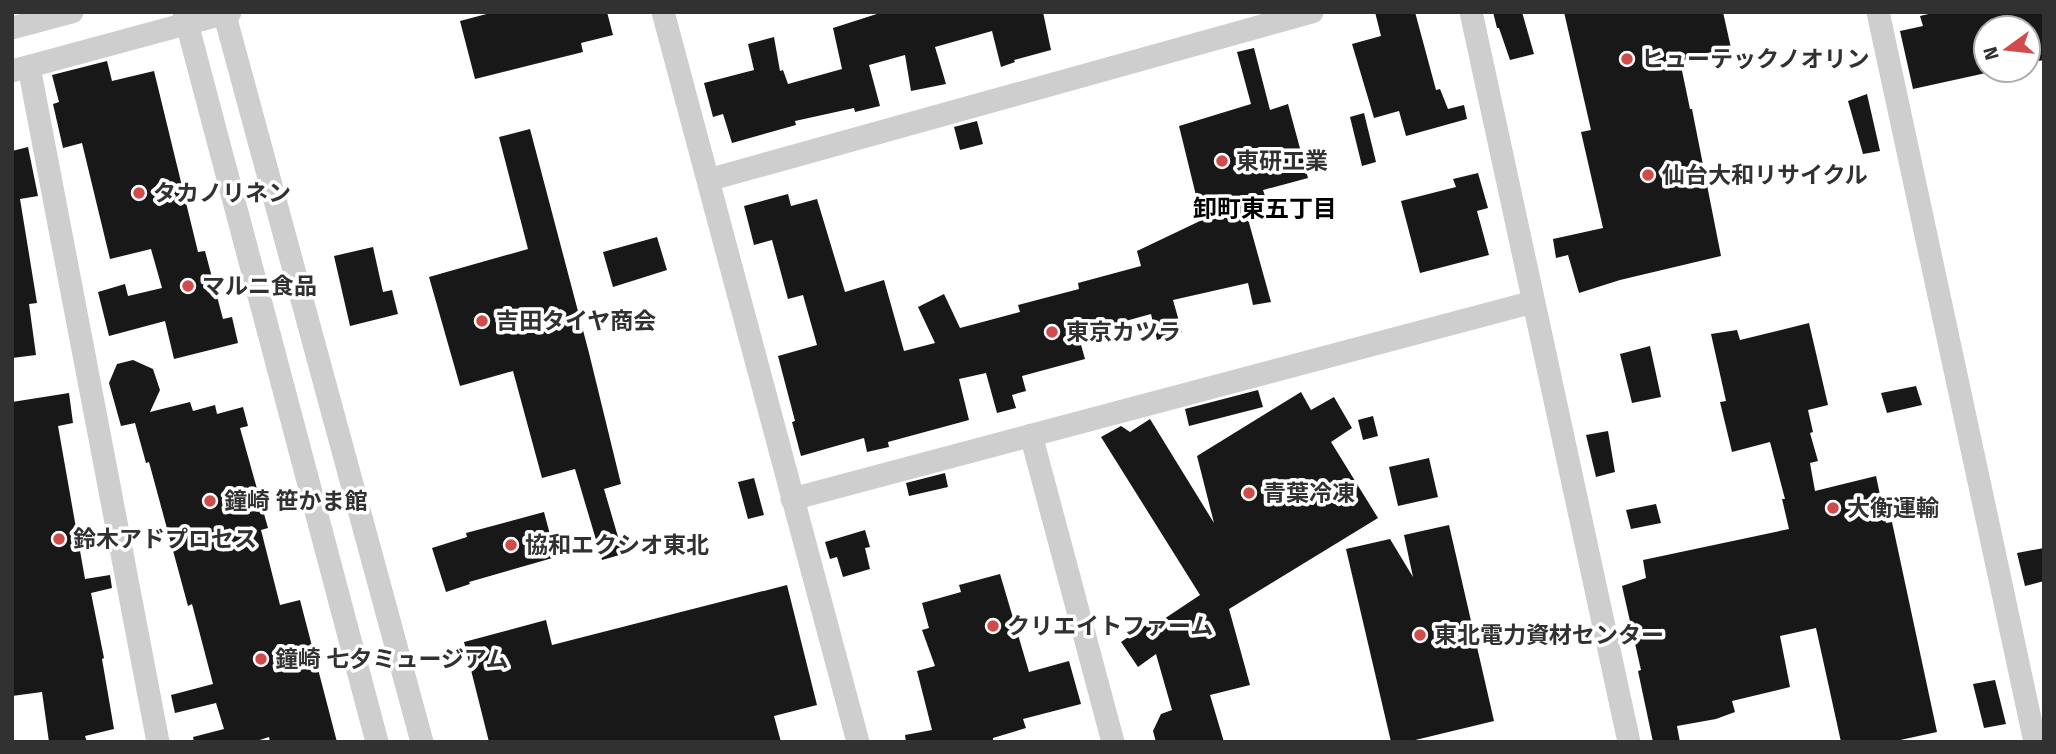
<svg xmlns="http://www.w3.org/2000/svg" width="2056" height="754" font-family="'Fira Sans','Noto Sans JP',sans-serif">
  <style>
    .building { fill: #181818 }
    .lines { fill: none; stroke-linecap: round; stroke-linejoin: round }
    .minor { stroke: #cecece; stroke-width: 23 }
    .poi-dot { fill: #d04c4b; stroke: #fff; stroke-width: 2.5 }
    .labels { text-anchor: middle; stroke-width: 7; stroke-linejoin: round; paint-order: stroke }
    .poi-label { font-size: 23px; font-weight: bold; fill: #313131; stroke: #fff; text-anchor: start }
    .neighbourhood-label { font-size: 24px; font-weight: bold; fill: #000; stroke: #fff }
  </style>
  <rect width="100%" height="100%" fill="#fff"/>
  <path class="building" d="M 494,12 L 607,12 L 613,35 L 581,43 L 583,52 L 475,79 L 460,21 Z
    M 883,12 L 1043,12 L 1051,50 L 1014,60 L 1015,62 L 1001,67 L 992,31 L 935,47 L 946,84 L 911,91 L 905,55 L 869,65 L 880,106 L 855,112 L 854,108 L 795,121 L 796,125 L 732,143 L 723,114 L 713,117 L 704,83 L 754,70 L 748,44 L 774,37 L 780,71 L 783,70 L 788,84 L 842,69 L 833,28 Z
    M 1375,12 L 1415,12 L 1436,90 L 1440,89 L 1448,109 L 1464,105 L 1467,119 L 1406,136 L 1399,111 L 1374,118 L 1352,44 L 1381,36 Z
    M 1493,12 L 1522,12 L 1534,54 L 1510,60 L 1499,28 L 1497,28 Z
    M 1564,12 L 1723,12 L 1731,48 L 1680,61 L 1690,109 L 1692,109 L 1721,256 L 1620,280 L 1579,293 L 1568,255 L 1556,258 L 1553,239 L 1603,228 L 1581,132 L 1591,130 Z
    M 1937,12 L 2044,12 L 2044,60 L 2028,63 L 2028,28 L 1986,28 L 1986,73 L 1913,89 L 1900,31 L 1923,26 L 1920,16 Z
    M 1254,48 L 1270,110 L 1288,104 L 1308,178 L 1263,190 L 1265,196 L 1243,201 L 1271,302 L 1253,305 L 1248,283 L 1173,300 L 1182,332 L 1157,340 L 1151,314 L 1078,334 L 1085,359 L 1022,376 L 1026,391 L 1012,395 L 1016,408 L 997,413 L 986,373 L 959,379 L 969,420 L 888,442 L 889,447 L 867,452 L 864,438 L 801,456 L 792,422 L 795,421 L 778,356 L 817,345 L 803,295 L 788,299 L 772,240 L 754,245 L 744,206 L 788,194 L 791,206 L 817,199 L 845,292 L 884,280 L 904,351 L 935,343 L 918,307 L 944,294 L 960,328 L 1020,312 L 1018,305 L 1079,289 L 1078,283 L 1141,266 L 1137,251 L 1202,220 L 1179,126 L 1251,104 L 1237,52 Z
    M 107,61 L 112,81 L 154,71 L 198,252 L 205,251 L 223,319 L 232,317 L 238,343 L 174,359 L 165,321 L 109,336 L 98,292 L 125,284 L 128,296 L 162,288 L 151,249 L 110,259 L 82,143 L 63,148 L 53,104 L 59,102 L 52,75 Z
    M 1867,94 L 1880,151 L 1863,154 L 1848,101 Z
    M 1364,113 L 1376,162 L 1362,166 L 1350,117 Z
    M 977,121 L 983,144 L 960,150 L 954,127 Z
    M 530,129 L 589,353 L 621,484 L 604,489 L 623,554 L 602,560 L 575,469 L 542,478 L 513,371 L 460,386 L 429,277 L 528,249 L 499,137 Z
    M 28,147 L 38,196 L 20,199 L 37,303 L 29,304 L 36,355 L 12,358 L 12,151 Z
    M 1478,173 L 1488,208 L 1477,211 L 1489,255 L 1420,273 L 1401,201 L 1456,187 L 1453,179 Z
    M 657,237 L 667,270 L 613,287 L 603,252 Z
    M 373,247 L 383,292 L 392,290 L 398,314 L 350,326 L 334,256 Z
    M 1809,323 L 1828,405 L 1808,410 L 1813,432 L 1810,433 L 1818,461 L 1810,463 L 1815,491 L 1876,476 L 1886,523 L 1892,522 L 1937,732 L 1891,742 L 1841,742 L 1816,628 L 1780,636 L 1790,687 L 1732,701 L 1735,712 L 1716,719 L 1677,726 L 1680,742 L 1653,742 L 1638,671 L 1641,670 L 1622,586 L 1646,578 L 1643,560 L 1789,529 L 1782,499 L 1785,499 L 1770,442 L 1732,452 L 1720,402 L 1726,401 L 1711,334 L 1737,330 L 1740,340 Z
    M 1650,346 L 1661,397 L 1632,403 L 1620,354 Z
    M 133,360 L 153,369 L 160,390 L 150,412 L 190,402 L 193,411 L 215,405 L 217,414 L 243,407 L 248,426 L 240,428 L 268,528 L 261,530 L 280,605 L 300,600 L 337,742 L 270,742 L 269,737 L 253,742 L 194,742 L 193,737 L 224,729 L 216,703 L 175,713 L 171,695 L 213,684 L 192,604 L 188,606 L 149,462 L 146,463 L 135,423 L 121,426 L 109,383 L 117,364 Z
    M 1916,386 L 1922,405 L 1887,413 L 1881,393 Z
    M 1258,390 L 1263,407 L 1189,426 L 1185,409 Z
    M 1301,392 L 1311,410 L 1334,397 L 1352,428 L 1331,442 L 1378,518 L 1229,609 L 1250,685 L 1210,695 L 1224,742 L 1156,742 L 1153,731 L 1161,714 L 1172,710 L 1156,654 L 1138,667 L 1121,642 L 1152,621 L 1155,625 L 1200,595 L 1101,437 L 1121,426 L 1130,432 L 1150,419 L 1214,523 L 1197,456 Z
    M 69,393 L 73,423 L 58,426 L 85,579 L 110,575 L 112,588 L 91,593 L 104,658 L 102,659 L 114,729 L 85,736 L 87,742 L 49,742 L 42,692 L 12,696 L 12,402 Z
    M 1373,416 L 1378,436 L 1363,440 L 1358,420 Z
    M 1608,431 L 1615,472 L 1596,477 L 1586,435 Z
    M 1429,458 L 1438,497 L 1398,506 L 1389,467 Z
    M 945,473 L 948,487 L 909,496 L 906,483 Z
    M 754,478 L 764,515 L 748,519 L 738,482 Z
    M 1656,504 L 1661,523 L 1631,529 L 1626,510 Z
    M 544,512 L 556,557 L 469,582 L 470,584 L 446,592 L 432,548 L 467,537 L 466,533 Z
    M 1449,525 L 1494,721 L 1407,742 L 1391,742 L 1346,549 L 1390,539 L 1413,577 L 1404,535 Z
    M 865,530 L 870,547 L 865,548 L 870,569 L 843,577 L 837,557 L 830,559 L 825,542 Z
    M 2044,548 L 2044,581 L 2025,586 L 2017,553 Z
    M 1000,574 L 1029,672 L 1069,661 L 1081,704 L 1023,719 L 1026,728 L 993,738 L 993,742 L 906,742 L 905,735 L 932,730 L 917,671 L 935,666 L 922,630 L 929,628 L 922,603 L 961,592 L 959,585 Z
    M 787,585 L 817,705 L 774,716 L 781,742 L 489,742 L 464,642 L 546,620 L 552,645 Z
    M 1995,680 L 2006,724 L 1984,728 L 1973,684 Z"/>
  <g class="lines">
    <path class="minor" d="M 184,12 L 377,742
      M 224,12 L 422,742
      M 663,12 L 858,742
      M 1471,12 L 1629,742
      M 1878,12 L 2035,742
      M 12,28 L 72,12
      M 29,67 L 158,742
      M 12,71 L 230,12
      M 708,180 L 1312,12
      M 1031,435 L 1113,742
      M 792,499 L 1533,302"/>
  </g>
  <g class="poi-dot">
    <circle cx="1627" cy="59" r="7"/>
    <circle cx="1222" cy="161" r="7"/>
    <circle cx="1648" cy="175" r="7"/>
    <circle cx="139" cy="193" r="7"/>
    <circle cx="188" cy="286" r="7"/>
    <circle cx="482" cy="321" r="7"/>
    <circle cx="1052" cy="332" r="7"/>
    <circle cx="1249" cy="493" r="7"/>
    <circle cx="210" cy="501" r="7"/>
    <circle cx="1833" cy="508" r="7"/>
    <circle cx="59" cy="539" r="7"/>
    <circle cx="511" cy="545" r="7"/>
    <circle cx="993" cy="626" r="7"/>
    <circle cx="1420" cy="635" r="7"/>
    <circle cx="261" cy="659" r="7"/>
  </g>
  <g class="labels">
    <g class="poi-label">
      <text x="1641" y="67">ヒューテックノオリン</text>
      <text x="1236" y="169">東研工業</text>
      <text x="1662" y="183">仙台大和リサイクル</text>
      <text x="153" y="201">タカノリネン</text>
      <text x="202" y="294">マルニ食品</text>
      <text x="496" y="329">吉田タイヤ商会</text>
      <text x="1066" y="340">東京カツラ</text>
      <text x="1263" y="501">青葉冷凍</text>
      <text x="224" y="509">鐘崎 笹かま館</text>
      <text x="1847" y="516">大衡運輸</text>
      <text x="73" y="547">鈴木アドプロセス</text>
      <text x="525" y="553">協和エクシオ東北</text>
      <text x="1007" y="634">クリエイトファーム</text>
      <text x="1434" y="643">東北電力資材センター</text>
      <text x="275" y="667">鐘崎 七夕ミュージアム</text>
    </g>
    <g class="neighbourhood-label">
      <text x="1265" y="217">卸町東五丁目</text>
    </g>
  </g>
  <rect width="2056" height="754" fill="none" stroke="#313131" stroke-width="28"/>
  <g transform="translate(2007 49) rotate(255)"><circle r="33" fill="#ffffff" stroke="#adadad" stroke-width="2"/>
  <path d="M0-5L12 26L0 18L-12 26Z" fill="#d04c4b"/>
  <text y="-10" font-size="19" font-weight="bold" text-anchor="middle" fill="#313131">N</text>
  </g>
</svg>
